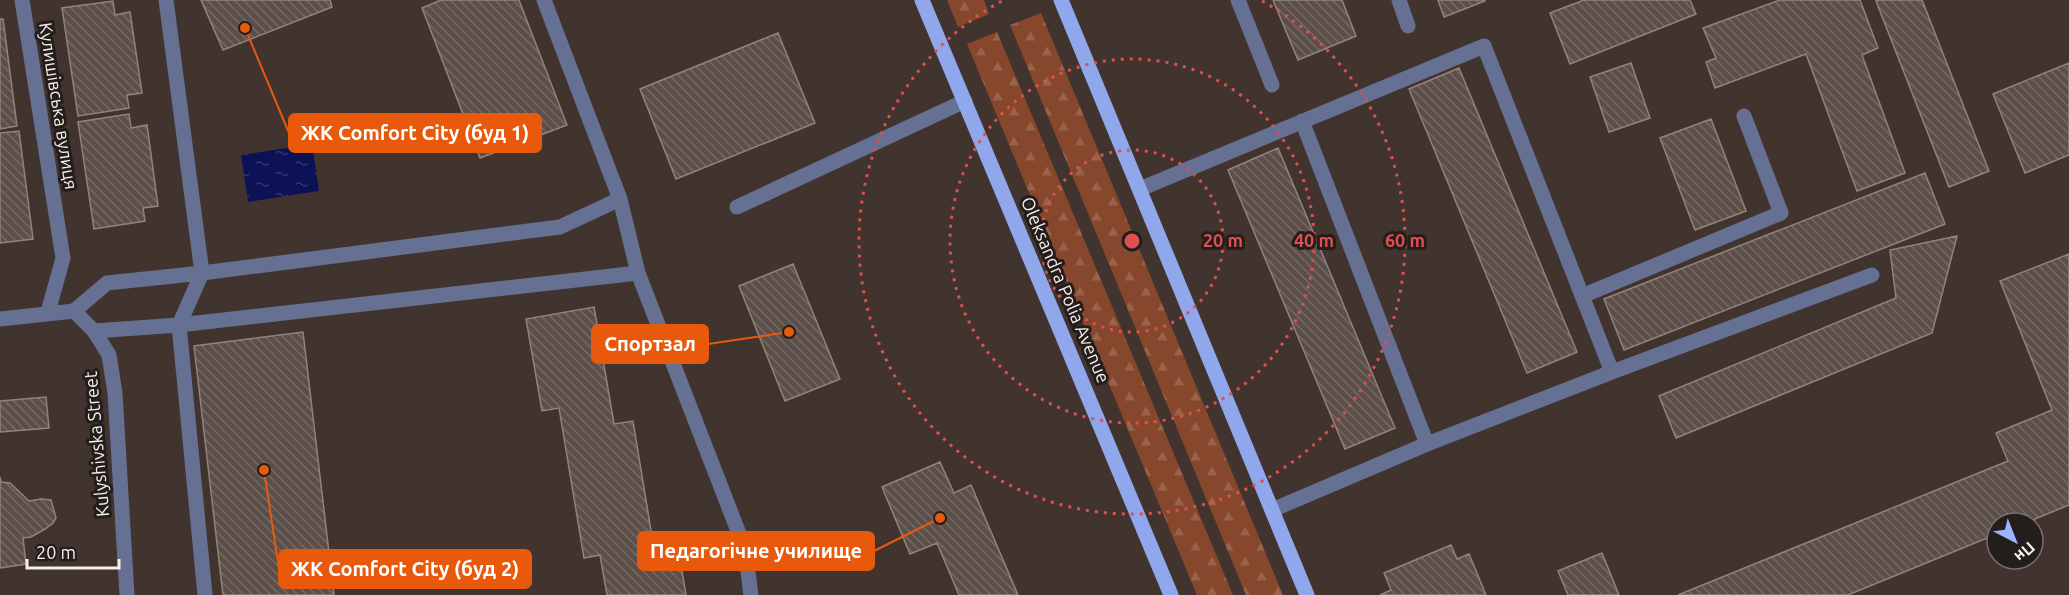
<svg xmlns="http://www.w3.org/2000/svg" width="2069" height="595" font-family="Ubuntu,sans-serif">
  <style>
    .forest { fill: url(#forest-firs) }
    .water { fill: url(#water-ripples) }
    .building { fill: url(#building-back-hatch); stroke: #92837d; stroke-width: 1.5 }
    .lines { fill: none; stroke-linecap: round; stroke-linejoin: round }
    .lane { stroke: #657092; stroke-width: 15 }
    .street { stroke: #657092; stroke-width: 15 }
    .primary { stroke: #91a7eb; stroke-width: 15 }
    .ring { fill: none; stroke: #dd504f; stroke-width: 3; stroke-dasharray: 3 6 }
    .labels { text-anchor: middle; stroke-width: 6; stroke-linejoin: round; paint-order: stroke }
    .street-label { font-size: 18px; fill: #f7efec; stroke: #231d1b }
    .centre { fill: #dd504f; stroke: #231d1b; stroke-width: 3 }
    .ring-label { font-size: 18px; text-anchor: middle; font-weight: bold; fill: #dd504f; stroke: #231d1b; stroke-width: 6; stroke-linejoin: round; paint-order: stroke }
    .leader { fill: none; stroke: #e8590c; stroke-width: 2 }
    .callout-dot { fill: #e8590c; stroke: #231d1b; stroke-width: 2 }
    .callout { fill: #e8590c; stroke: #e8590c; stroke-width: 2 }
    .callout-label { font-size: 20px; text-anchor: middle; font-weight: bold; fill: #fff }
  </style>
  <defs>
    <pattern id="forest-firs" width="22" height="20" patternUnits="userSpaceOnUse" patternTransform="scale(1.5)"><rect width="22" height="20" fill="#86472c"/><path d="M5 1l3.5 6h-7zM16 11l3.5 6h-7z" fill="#98624b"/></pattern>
    <pattern id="water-ripples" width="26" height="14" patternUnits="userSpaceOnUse" patternTransform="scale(1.5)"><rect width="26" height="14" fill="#0d1257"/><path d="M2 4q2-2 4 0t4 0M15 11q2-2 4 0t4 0" fill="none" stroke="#31356f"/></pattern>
    <pattern id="building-back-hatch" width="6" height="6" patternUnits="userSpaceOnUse" patternTransform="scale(1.5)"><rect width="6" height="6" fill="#5c4f49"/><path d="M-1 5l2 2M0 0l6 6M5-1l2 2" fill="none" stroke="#746963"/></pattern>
  </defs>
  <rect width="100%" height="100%" fill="#41342f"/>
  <path class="forest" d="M 947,0 L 984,0 L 989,14 L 958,27 Z
    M 1041,13 L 1283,595 L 1246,595 L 1010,25 Z
    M 997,32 L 1233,595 L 1197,595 L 967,44 Z"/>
  <path class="water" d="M 312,144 L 319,191 L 248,202 L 241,155 Z"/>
  <path class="building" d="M 201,0 L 330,0 L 332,7 L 223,50 Z
    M 441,0 L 519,0 L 567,125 L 480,158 L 422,8 Z
    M 1273,0 L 1342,0 L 1356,36 L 1298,60 Z
    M 1438,0 L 1484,0 L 1485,1 L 1444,17 Z
    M 1584,0 L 1690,0 L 1696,14 L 1570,64 L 1550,13 Z
    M 1780,0 L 1860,0 L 1878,48 L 1862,55 L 1905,173 L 1857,191 L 1806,54 L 1715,88 L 1706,62 L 1716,58 L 1703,28 Z
    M 1880,0 L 1922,0 L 1989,171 L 1949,187 L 1876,1 Z
    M 113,1 L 115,15 L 130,12 L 142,93 L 127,95 L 129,108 L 78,116 L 62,8 Z
    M 0,19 L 3,19 L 17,126 L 0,129 Z
    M 778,33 L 815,123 L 676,179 L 640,89 Z
    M 1631,63 L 1650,118 L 1609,132 L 1590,77 Z
    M 2069,63 L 2069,155 L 2025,173 L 1993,94 Z
    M 1459,68 L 1577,352 L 1527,373 L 1409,89 Z
    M 129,114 L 131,128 L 147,125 L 158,206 L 143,208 L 145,221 L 94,229 L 78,122 Z
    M 1711,119 L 1746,211 L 1695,230 L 1660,138 Z
    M 19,131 L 33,239 L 0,243 L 0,133 Z
    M 1278,148 L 1395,428 L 1345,449 L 1228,170 Z
    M 1925,173 L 1945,224 L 1624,350 L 1604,299 Z
    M 1957,236 L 1932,333 L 1676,438 L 1659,396 L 1896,298 L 1890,250 Z
    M 2069,254 L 2069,505 L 2025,523 L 1997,523 L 1997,534 L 1848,595 L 1678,595 L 2008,461 L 1996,433 L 2052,410 L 2000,281 Z
    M 793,264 L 840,379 L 785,401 L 739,286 Z
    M 594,307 L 614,424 L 633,421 L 656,561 L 681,565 L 686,595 L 607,595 L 600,555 L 584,558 L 559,408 L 542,411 L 526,319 Z
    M 303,332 L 334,595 L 223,595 L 194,346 Z
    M 46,397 L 49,428 L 0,432 L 0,401 Z
    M 940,462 L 954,493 L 971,485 L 1018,595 L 959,595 L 937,543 L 910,554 L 882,487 Z
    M 0,477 L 1,482 L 10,483 L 29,501 L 41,499 L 51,500 L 56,518 L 53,523 L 45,529 L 31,537 L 23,538 L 26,564 L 0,568 Z
    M 1451,545 L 1457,559 L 1469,554 L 1486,595 L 1380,595 L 1391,590 L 1384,573 Z
    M 1602,553 L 1619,595 L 1568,595 L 1558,571 Z"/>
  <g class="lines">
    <path class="lane" d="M 22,0 L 63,258 L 48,312
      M 166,0 L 202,273 L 179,325 L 205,595
      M 1238,0 L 1272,85
      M 1399,0 L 1408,26
      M 1302,121 L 1427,444
      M 1140,189 L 1484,46 L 1612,372 L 1427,444 L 1272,510
      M 620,199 L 638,273
      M 737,207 L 965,101
      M 1582,296 L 1781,213 L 1744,116
      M 74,311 L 107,283 L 202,273 L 560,227 L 620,199 L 544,0
      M 94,331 L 179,325 L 638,273 L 745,549 L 751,595
      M 1612,372 L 1872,275"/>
    <path class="street" d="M 0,319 L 74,311 L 94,331 L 109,355 L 115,393 L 127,595"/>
    <path class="primary" d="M 922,0 L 1171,595
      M 1061,0 L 1307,595"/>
  </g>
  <g class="ring">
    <circle cx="1132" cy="241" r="91"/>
    <circle cx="1132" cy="241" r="182"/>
    <path d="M1262 1A273 273 0 1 1 1002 1"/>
  </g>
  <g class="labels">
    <g class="street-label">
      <text transform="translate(58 106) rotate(81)" y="6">Кулишівська вулиця</text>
      <text transform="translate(1065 290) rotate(67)" y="6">Oleksandra Polia Avenue</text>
      <text transform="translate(97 444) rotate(-95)" y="6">Kulyshivska Street</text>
    </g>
  </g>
  <circle cx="1132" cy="241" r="9" class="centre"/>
  <g class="ring-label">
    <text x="1223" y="247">20 m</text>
    <text x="1314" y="247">40 m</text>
    <text x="1405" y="247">60 m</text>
  </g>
  <path class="leader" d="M245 28L289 133M789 332L708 344M940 518L874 551M264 470L279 569"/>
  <g class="callout-dot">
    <circle cx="245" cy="28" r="6"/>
    <circle cx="789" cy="332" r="6"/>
    <circle cx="940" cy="518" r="6"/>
    <circle cx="264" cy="470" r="6"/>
  </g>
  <g class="callout">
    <rect x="289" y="114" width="252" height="38" rx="6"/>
    <rect x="592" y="325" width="116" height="38" rx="6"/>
    <rect x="638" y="532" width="236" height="38" rx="6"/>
    <rect x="279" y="550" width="252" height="38" rx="6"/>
  </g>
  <g class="callout-label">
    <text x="415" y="140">ЖК Comfort City (буд 1)</text>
    <text x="650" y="351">Спортзал</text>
    <text x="756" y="558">Педагогічне училище</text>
    <text x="405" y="576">ЖК Comfort City (буд 2)</text>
  </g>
  <g transform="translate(2015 541) rotate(138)"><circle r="28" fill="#231d1b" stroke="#78716f" stroke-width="1.5"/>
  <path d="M0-4.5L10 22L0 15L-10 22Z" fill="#9cb4fd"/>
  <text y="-9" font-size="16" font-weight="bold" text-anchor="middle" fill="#f7efec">Пн</text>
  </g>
  <path d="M27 559v9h92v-9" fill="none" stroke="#f7efec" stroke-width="3"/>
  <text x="36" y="559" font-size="18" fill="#f7efec" stroke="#231d1b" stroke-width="4.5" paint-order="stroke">20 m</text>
</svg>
